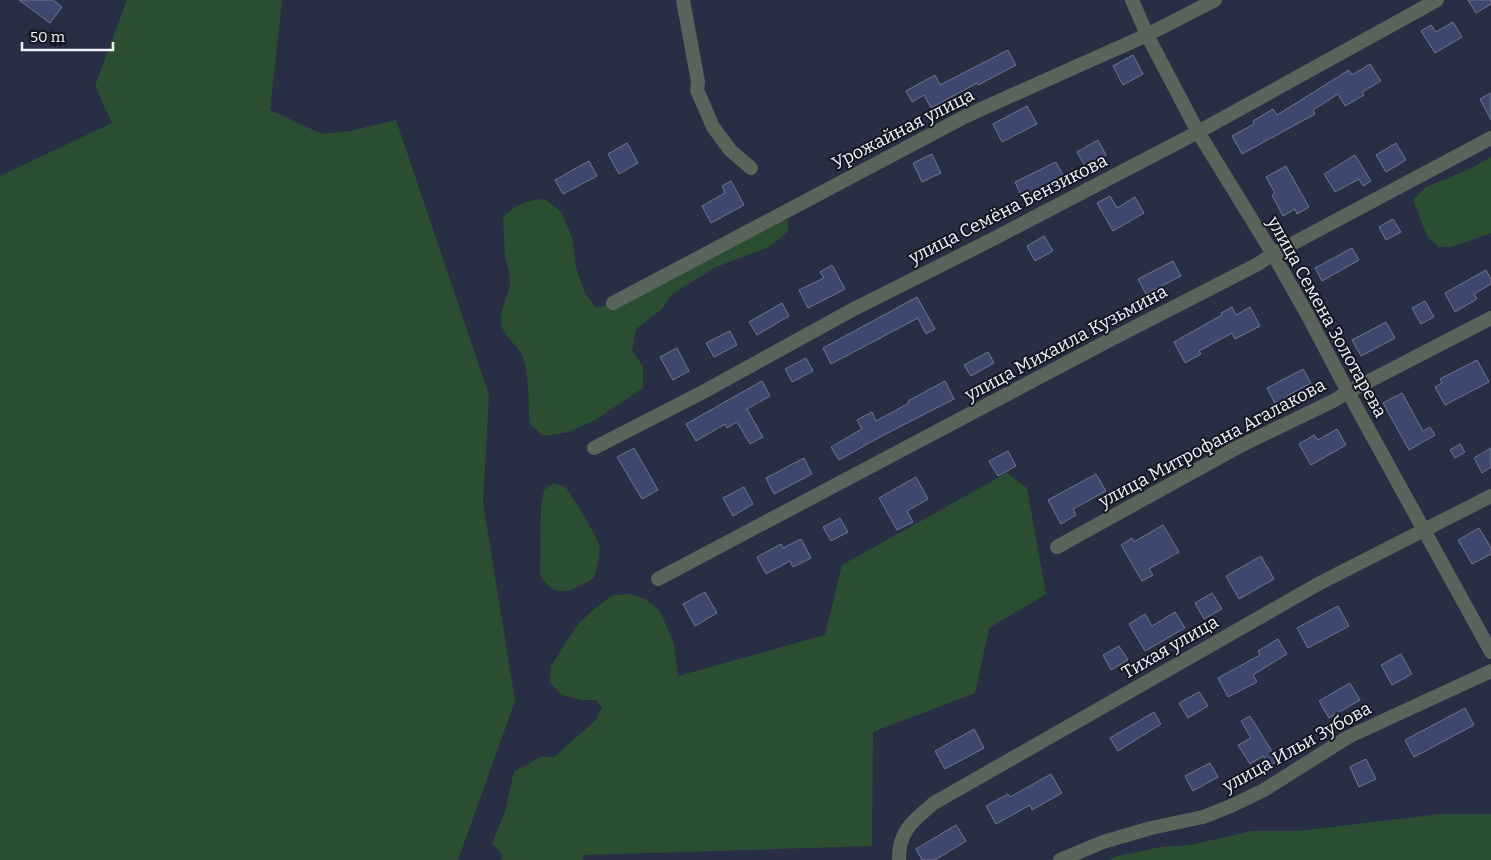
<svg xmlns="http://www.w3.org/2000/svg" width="1491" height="860" font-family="Bitter,serif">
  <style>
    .green { fill: #2b4e33 }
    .building { fill: #3e476d; stroke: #6e7690 }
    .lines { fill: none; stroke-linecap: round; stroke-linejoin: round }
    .minor { stroke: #59645b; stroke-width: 14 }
    .labels { text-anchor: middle; stroke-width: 4; stroke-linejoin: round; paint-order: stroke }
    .street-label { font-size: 18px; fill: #f1f3fd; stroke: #141721 }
  </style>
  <rect width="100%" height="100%" fill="#282e44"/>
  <path class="green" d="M 127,0 L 282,0 L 270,110 L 322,134 L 350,131 L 396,120 L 489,395 L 483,502 L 515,701 L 458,860 L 0,860 L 0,176 L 112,123 L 95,86 Z
    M 1491,157 L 1491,233 L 1451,247 L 1438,247 L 1427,236 L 1413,200 L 1426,187 L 1472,168 Z
    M 545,199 L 561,212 L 572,237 L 576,268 L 585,293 L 596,308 L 613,303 L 766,222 L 788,220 L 788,231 L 769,247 L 716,267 L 672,294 L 662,309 L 636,329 L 632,351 L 643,366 L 643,388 L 595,420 L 569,432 L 543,436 L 530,424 C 528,405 530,373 522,355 C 519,347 506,338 502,327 C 497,312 509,298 510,282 C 511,274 506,264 505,256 C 504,243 504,230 503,217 C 519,203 524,201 545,199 Z
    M 1007,473 L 1027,488 L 1046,594 L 989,628 L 975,693 L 873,732 L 872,846 L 585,855 L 582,860 L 501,860 L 503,856 L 492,843 L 505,812 L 514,771 L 525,766 L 540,757 L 554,757 L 596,720 L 602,708 L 596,700 L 581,700 L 562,695 L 550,683 L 551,666 L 571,634 L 580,622 L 593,610 L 613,595 L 631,594 L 645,599 L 660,611 L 674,644 L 678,676 L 825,635 L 842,565 Z
    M 554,483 C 557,484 562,485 565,487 C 570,491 597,537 599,544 C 601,556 596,567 594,578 C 582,585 564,597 551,588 C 547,585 543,579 540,576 L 541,506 L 544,490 Z
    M 1440,814 L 1491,814 L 1491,860 L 1109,860 L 1114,857 L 1161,847 L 1190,845 L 1252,831 L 1299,831 Z"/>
  <path class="building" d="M 19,0 L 53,0 L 62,7 L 50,23 Z
    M 1468,0 L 1491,0 L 1491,4 L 1476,13 Z
    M 1453,22 L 1462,37 L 1435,53 L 1421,31 L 1431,25 L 1436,32 Z
    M 1008,50 L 1016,65 L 978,85 L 977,83 L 931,108 L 924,95 L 912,102 L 906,91 L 935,75 L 940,85 Z
    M 1133,55 L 1143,74 L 1123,85 L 1113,66 Z
    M 1370,64 L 1381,81 L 1362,92 L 1364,95 L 1345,106 L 1338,94 L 1313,110 L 1315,114 L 1242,154 L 1232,136 L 1254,124 L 1253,121 L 1273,109 L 1277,115 L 1349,70 L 1352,75 Z
    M 1491,93 L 1491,120 L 1480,99 Z
    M 1027,106 L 1037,124 L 1002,142 L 993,124 Z
    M 1098,140 L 1106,155 L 1085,166 L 1077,152 Z
    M 627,143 L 638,163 L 619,174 L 608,154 Z
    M 1396,143 L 1406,160 L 1386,172 L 1376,155 Z
    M 932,154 L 941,173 L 922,182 L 913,163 Z
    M 1355,155 L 1371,181 L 1363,186 L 1359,179 L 1335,192 L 1324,174 Z
    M 589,161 L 597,176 L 563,194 L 555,180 Z
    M 1056,162 L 1065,179 L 1023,199 L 1015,182 Z
    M 1286,166 L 1309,207 L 1297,214 L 1295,209 L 1283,216 L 1272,195 L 1275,193 L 1266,177 Z
    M 731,181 L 744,205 L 711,223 L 702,206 L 725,193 L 722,186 Z
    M 1110,196 L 1117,208 L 1135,197 L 1144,213 L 1113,231 L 1097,203 Z
    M 1393,219 L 1401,232 L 1386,240 L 1379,227 Z
    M 1044,236 L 1053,251 L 1035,261 L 1027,246 Z
    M 1352,248 L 1359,260 L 1322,281 L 1315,268 Z
    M 1173,261 L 1181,276 L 1146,294 L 1138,279 Z
    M 832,265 L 845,289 L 808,308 L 799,290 L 824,278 L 820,272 Z
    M 1486,270 L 1491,279 L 1491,284 L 1474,294 L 1477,299 L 1455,312 L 1445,293 Z
    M 917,297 L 935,329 L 926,334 L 918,318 L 831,364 L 823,348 Z
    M 1425,301 L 1434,317 L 1421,324 L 1412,308 Z
    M 782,303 L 789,316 L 757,335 L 749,322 Z
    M 1232,307 L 1236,315 L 1250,307 L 1260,326 L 1235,339 L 1232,333 L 1199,351 L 1201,354 L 1185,363 L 1174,342 L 1222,315 L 1221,313 Z
    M 1386,322 L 1395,338 L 1361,356 L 1352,340 Z
    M 730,331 L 737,345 L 714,357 L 706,343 Z
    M 677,348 L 689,371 L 673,380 L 660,357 Z
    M 988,352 L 994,363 L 971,376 L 964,365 Z
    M 806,358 L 813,371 L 792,382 L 785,369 Z
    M 1477,360 L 1489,382 L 1445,405 L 1435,387 L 1442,383 L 1440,379 Z
    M 1303,369 L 1311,383 L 1287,396 L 1291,403 L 1278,409 L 1267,388 Z
    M 762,381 L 770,396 L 747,409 L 763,437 L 750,444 L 737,422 L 727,428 L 725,424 L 696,441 L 686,424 Z
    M 945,381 L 954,399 L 880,437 L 839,460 L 831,447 L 862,429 L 857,420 L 872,412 L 876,421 L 909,403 L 908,401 Z
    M 1402,393 L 1423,431 L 1430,427 L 1435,435 L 1409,450 L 1383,403 Z
    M 1337,429 L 1346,445 L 1311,465 L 1299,444 L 1314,435 L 1318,440 Z
    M 1460,444 L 1465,452 L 1455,458 L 1450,450 Z
    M 634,448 L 658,490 L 642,499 L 617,457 Z
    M 1491,448 L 1491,467 L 1482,473 L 1474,458 Z
    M 1008,451 L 1016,466 L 998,476 L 989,461 Z
    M 804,458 L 812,474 L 774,494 L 766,478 Z
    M 1096,474 L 1106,491 L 1073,509 L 1076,515 L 1061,524 L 1048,500 Z
    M 916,477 L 928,499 L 907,511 L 913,522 L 897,530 L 879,498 Z
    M 744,487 L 753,504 L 733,516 L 723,498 Z
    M 840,518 L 848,532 L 831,541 L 823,527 Z
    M 1163,525 L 1179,552 L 1149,569 L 1153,575 L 1142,581 L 1121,545 L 1132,538 L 1134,542 Z
    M 1479,528 L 1491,548 L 1491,554 L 1472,564 L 1458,540 Z
    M 801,539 L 811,558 L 793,567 L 790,561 L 766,574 L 757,557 L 781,544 L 783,548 Z
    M 1261,556 L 1274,579 L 1239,599 L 1226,576 Z
    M 705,592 L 717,613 L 695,626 L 683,604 Z
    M 1212,593 L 1222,609 L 1204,619 L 1195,603 Z
    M 1338,606 L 1349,626 L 1308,648 L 1297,628 Z
    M 1175,612 L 1185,628 L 1145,651 L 1129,624 L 1145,614 L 1152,626 Z
    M 1278,639 L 1287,654 L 1253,675 L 1257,682 L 1228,697 L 1218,678 L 1260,655 L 1258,651 Z
    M 1119,646 L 1128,660 L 1111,670 L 1103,655 Z
    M 1401,654 L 1412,674 L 1392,685 L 1381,665 Z
    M 1350,683 L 1360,700 L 1329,718 L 1319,701 Z
    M 1199,692 L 1208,706 L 1188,718 L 1179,703 Z
    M 1465,708 L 1474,725 L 1414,757 L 1405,740 Z
    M 1154,712 L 1161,724 L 1118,751 L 1110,738 Z
    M 1250,716 L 1278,761 L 1269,766 L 1263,756 L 1250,764 L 1238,745 L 1251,738 L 1241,721 Z
    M 974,729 L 984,748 L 945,769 L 935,751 Z
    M 1366,759 L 1376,779 L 1359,787 L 1350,767 Z
    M 1210,763 L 1218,777 L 1193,791 L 1185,776 Z
    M 1051,774 L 1062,793 L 1032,810 L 1030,805 L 996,824 L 986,806 L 1008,794 L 1010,797 Z
    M 956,825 L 966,841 L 935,860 L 922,860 L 916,849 Z"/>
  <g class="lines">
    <path class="minor" d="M 683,0 L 698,82 L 697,90 L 713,127 L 731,151 L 751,168
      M 1132,0 L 1147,35 L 1198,132 L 1273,254 L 1307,314 L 1348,392 L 1491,652
      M 613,303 L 966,116 L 1017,93 L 1147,35 L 1215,0
      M 594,448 L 703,392 L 852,310 L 993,239 L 1198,132 L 1437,0
      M 1057,547 L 1238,447 L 1333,401 L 1348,392 L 1491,318
      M 658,579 L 1104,343 L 1258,264 L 1273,254 L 1491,138
      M 899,860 C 898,831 914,820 934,803 L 1320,583 L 1491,496
      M 1060,860 L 1103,842 L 1151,828 L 1203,817 L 1231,806 L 1264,790 L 1348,737 L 1491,671"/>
  </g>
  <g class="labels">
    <g class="street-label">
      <text transform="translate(903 129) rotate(-27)" y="6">Урожайная улица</text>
      <text transform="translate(1008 209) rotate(-27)" y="6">улица Семёна Бензикова</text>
      <text transform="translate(1327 317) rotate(61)" y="6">улица Семена Золотарева</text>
      <text transform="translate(1066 343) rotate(-28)" y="6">улица Михаила Кузьмина</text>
      <text transform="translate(1212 443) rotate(-28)" y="6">улица Митрофана Агалакова</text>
      <text transform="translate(1170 647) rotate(-30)" y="6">Тихая улица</text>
      <text transform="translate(1297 747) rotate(-29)" y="6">улица Ильи Зубова</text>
    </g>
  </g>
  <path d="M22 42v8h91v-8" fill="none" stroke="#f1f3fd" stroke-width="2.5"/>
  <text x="30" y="42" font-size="15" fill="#f1f3fd" stroke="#141721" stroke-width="4" paint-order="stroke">50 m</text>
</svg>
